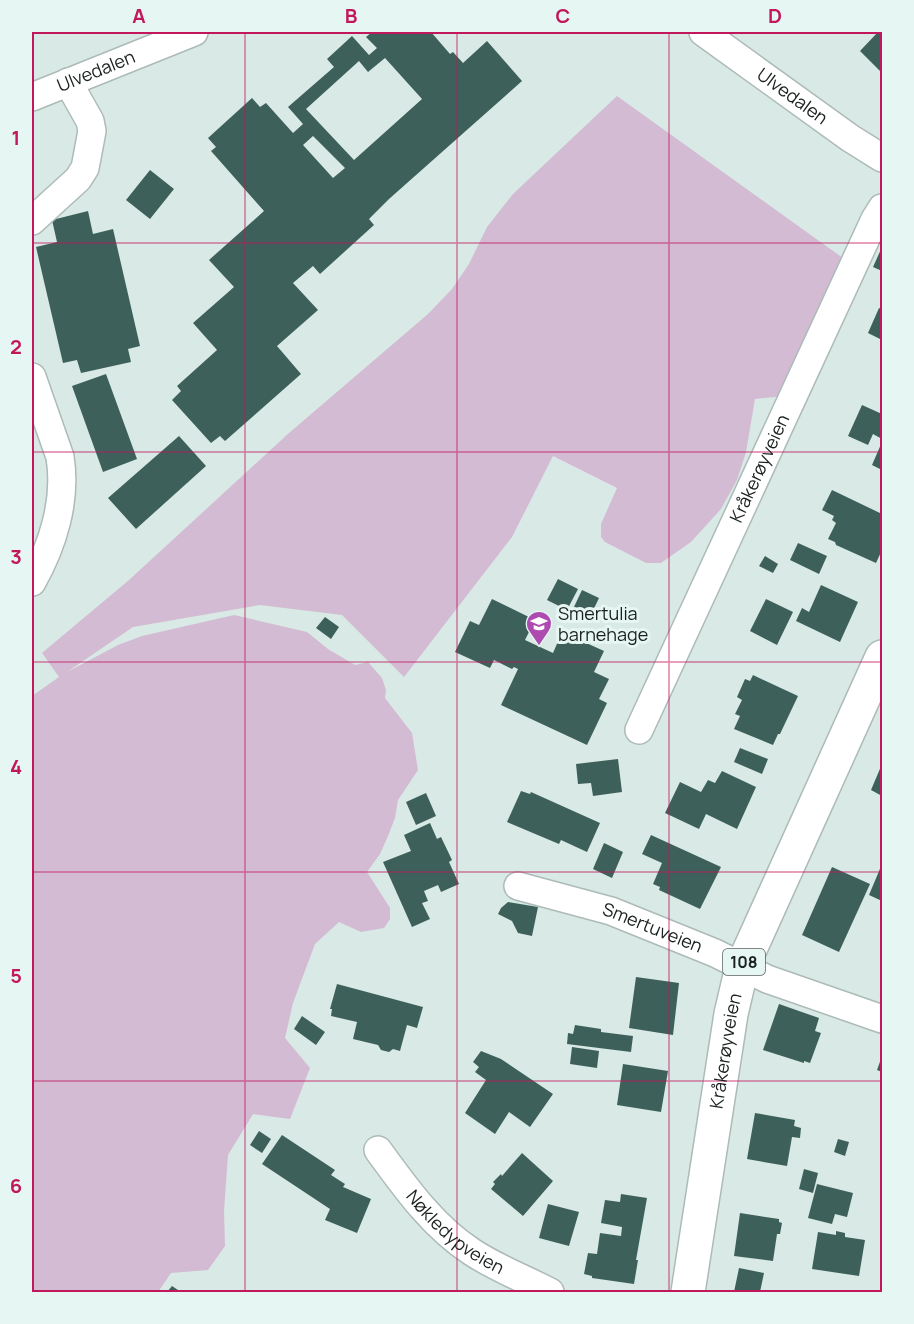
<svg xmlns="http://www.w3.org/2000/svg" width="914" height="1324" font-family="Manrope,sans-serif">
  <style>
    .green { fill: #d3bbd3 }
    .building { fill: #3d615a; fill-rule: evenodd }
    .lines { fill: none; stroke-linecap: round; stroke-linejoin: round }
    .street-casing { stroke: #acbbb8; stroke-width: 30 }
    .primary-casing { stroke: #acbbb8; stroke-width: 36 }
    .street { stroke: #fff; stroke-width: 27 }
    .primary { stroke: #fff; stroke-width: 33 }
    .grid { fill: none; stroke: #c2185b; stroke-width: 1.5; stroke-opacity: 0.55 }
    .labels { text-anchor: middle; stroke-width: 6; stroke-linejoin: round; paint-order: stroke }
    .shield { fill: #e6f6f3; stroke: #57605f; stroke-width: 1.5 }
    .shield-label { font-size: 16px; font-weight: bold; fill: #1a201f }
    .street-label { font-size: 18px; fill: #1a201f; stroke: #e6f6f3 }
    .poi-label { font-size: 18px; fill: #1a201f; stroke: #e6f6f3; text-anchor: start }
    .neatline { fill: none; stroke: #c2185b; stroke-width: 2 }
    .grid-label { font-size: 20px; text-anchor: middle; font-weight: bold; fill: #c2185b }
  </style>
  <rect width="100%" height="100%" fill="#d9e9e5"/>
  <path class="green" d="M 617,96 L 854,266 L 795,395 L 755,399 L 746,452 L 737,480 L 721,509 L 691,542 L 661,563 L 646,563 L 605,542 L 601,537 L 601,524 L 617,488 L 553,456 L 512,537 L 404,677 L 342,615 L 260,605 L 133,627 L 67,672 L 118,645 L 142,636 L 234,615 L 307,632 L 328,649 L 355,665 L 368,662 L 382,678 L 386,690 L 385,698 L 412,733 L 418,770 L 398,800 L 395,818 L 388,836 L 380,854 L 367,872 L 390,908 L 390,919 L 384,928 L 361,932 L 339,922 L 315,944 L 293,1003 L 285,1038 L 310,1068 L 290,1119 L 253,1114 L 228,1155 L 224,1211 L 225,1246 L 208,1270 L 171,1273 L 158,1292 L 32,1292 L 32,696 L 59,677 L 42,653 L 129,580 L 289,433 L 428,314 L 452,289 L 469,264 L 487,227 L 513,194 Z"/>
  <path class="building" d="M 372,32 L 431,32 L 450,54 L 453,52 L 463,63 L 487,41 L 522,81 L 389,199 L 369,219 L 374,225 L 320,274 L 313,266 L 293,283 L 318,310 L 277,346 L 301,374 L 225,441 L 220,436 L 211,443 L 172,400 L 181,391 L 177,386 L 217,350 L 193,323 L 234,287 L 209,260 L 264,211 L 211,151 L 216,147 L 208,138 L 252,98 L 260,107 L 266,103 L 293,133 L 303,124 L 288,107 L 334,67 L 327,59 L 352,36 L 369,55 L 377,48 L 366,37 ZM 385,58 L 422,99 L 354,160 L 306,109 L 359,61 L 368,72 ZM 313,136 L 345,168 L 333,178 L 303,145 Z
    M 878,32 L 882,32 L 882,73 L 860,51 Z
    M 150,170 L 174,189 L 150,219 L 126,200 Z
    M 88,211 L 93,234 L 113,229 L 140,346 L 128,349 L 131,362 L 81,373 L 77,360 L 63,363 L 36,247 L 57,242 L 52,220 Z
    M 882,247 L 882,271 L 873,267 Z
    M 879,308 L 882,309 L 882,340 L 868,333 Z
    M 106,374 L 137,459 L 103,472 L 72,386 Z
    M 862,405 L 882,414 L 882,439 L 873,434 L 868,445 L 848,436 Z
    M 179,436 L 206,466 L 136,529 L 108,498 Z
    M 882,442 L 882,470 L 872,465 Z
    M 832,490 L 882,514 L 882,550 L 876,563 L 836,545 L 835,542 L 828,539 L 836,523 L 832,520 L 834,516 L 822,510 Z
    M 798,543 L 827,556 L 819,574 L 790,560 Z
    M 765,556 L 778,564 L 773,573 L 759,566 Z
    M 558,579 L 578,589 L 567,610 L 547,600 Z
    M 821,585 L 858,602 L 840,642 L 796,621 L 802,608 L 809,612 Z
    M 582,590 L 599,598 L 590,617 L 573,609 Z
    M 492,599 L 535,620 L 525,640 L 553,653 L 562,632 L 604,651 L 594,672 L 609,679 L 599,699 L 607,703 L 587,745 L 501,705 L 518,669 L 514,667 L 512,669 L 494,660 L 490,668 L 455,652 L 470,621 L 479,625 Z
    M 766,599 L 793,612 L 777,645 L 750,631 Z
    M 325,617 L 339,627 L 331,639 L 316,628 Z
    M 753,675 L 798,696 L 780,734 L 778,734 L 773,745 L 734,729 L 740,716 L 735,714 L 742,700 L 737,697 L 745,679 L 750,681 Z
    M 740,748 L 768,759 L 762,774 L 734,762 Z
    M 618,759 L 622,792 L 593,796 L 591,783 L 578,784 L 576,764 Z
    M 882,764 L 882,796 L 871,790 Z
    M 722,771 L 756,787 L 737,829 L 706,814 L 699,829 L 665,813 L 680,782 L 701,792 L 708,780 L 715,783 Z
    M 521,791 L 530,794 L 531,792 L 600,823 L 587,852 L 561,840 L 559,844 L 507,822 Z
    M 426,793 L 436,816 L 416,825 L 406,802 Z
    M 430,823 L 437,839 L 441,837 L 452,860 L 449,862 L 459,884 L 441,892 L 438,885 L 424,891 L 428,901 L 422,903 L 430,919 L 412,927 L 383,862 L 411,851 L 404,835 Z
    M 651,835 L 721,867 L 700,909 L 659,890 L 660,887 L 653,884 L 662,863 L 642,854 Z
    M 604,843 L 623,852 L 612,878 L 593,869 Z
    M 882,864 L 882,901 L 869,895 Z
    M 832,867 L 870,884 L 839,952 L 802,935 Z
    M 508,902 L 538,907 L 532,936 L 518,933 L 512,921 L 498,914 L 501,908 Z
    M 636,977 L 679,983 L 673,1035 L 629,1028 Z
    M 337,984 L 423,1007 L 417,1028 L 407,1025 L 400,1051 L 393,1049 L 389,1052 L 381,1050 L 378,1045 L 353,1039 L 357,1022 L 331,1016 L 332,1009 L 330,1009 Z
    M 779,1004 L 819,1018 L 815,1031 L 821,1033 L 810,1063 L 804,1061 L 804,1063 L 763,1050 Z
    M 302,1016 L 325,1032 L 316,1045 L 294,1029 Z
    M 575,1025 L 601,1029 L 601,1032 L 633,1036 L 631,1052 L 567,1044 L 568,1033 L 573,1034 Z
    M 572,1047 L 599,1051 L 597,1068 L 570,1064 Z
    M 481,1051 L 501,1059 L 553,1094 L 530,1127 L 509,1112 L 495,1134 L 465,1113 L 486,1080 L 475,1072 L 479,1067 L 473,1062 Z
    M 882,1056 L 882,1072 L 877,1070 Z
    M 623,1064 L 668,1071 L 661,1112 L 617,1105 Z
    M 755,1113 L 795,1120 L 794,1126 L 801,1128 L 800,1138 L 792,1137 L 787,1166 L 747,1159 Z
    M 259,1131 L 271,1139 L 262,1153 L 250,1145 Z
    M 282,1135 L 335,1170 L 331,1175 L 345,1184 L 343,1187 L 371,1199 L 357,1233 L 325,1220 L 330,1209 L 262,1164 Z
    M 838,1139 L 849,1142 L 845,1156 L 834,1152 Z
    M 522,1153 L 553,1181 L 523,1216 L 491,1189 L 495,1184 L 493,1182 L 501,1174 L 502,1176 Z
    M 804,1169 L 818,1173 L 813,1193 L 799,1189 Z
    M 817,1184 L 853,1193 L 847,1217 L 835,1214 L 832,1224 L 808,1218 Z
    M 621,1194 L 647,1198 L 636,1260 L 638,1260 L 634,1284 L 592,1278 L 592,1276 L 584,1274 L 588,1253 L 597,1254 L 600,1233 L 621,1236 L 622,1227 L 601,1223 L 605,1200 L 620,1202 Z
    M 548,1204 L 579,1212 L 569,1246 L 539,1238 Z
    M 740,1213 L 779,1219 L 779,1222 L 782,1223 L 780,1234 L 777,1234 L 773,1261 L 734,1256 Z
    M 836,1231 L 845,1233 L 845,1237 L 865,1240 L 859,1276 L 812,1269 L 818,1232 L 836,1235 Z
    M 739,1268 L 764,1273 L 760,1292 L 734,1292 Z
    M 172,1286 L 181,1292 L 167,1292 Z"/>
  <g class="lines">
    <defs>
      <g id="street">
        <path id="s1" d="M 703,32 L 850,138 L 882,158"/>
        <path id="s2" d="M 32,97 L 194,32"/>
        <path d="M 32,221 L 78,179 L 85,168 L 92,131 L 90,121 L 68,82"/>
        <path d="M 32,377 L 60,457 C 67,500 53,545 32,582"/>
        <path id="s3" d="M 639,730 L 875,219 L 882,208"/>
        <path id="s4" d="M 518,886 L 611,911 L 715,953 L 767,979 L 882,1019"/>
        <path id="s5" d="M 378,1150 C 405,1187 433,1227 472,1252 C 496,1268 525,1279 550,1292"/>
      </g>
      <g id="primary">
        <path id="s6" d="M 688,1292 L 731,1014 L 742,967 L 882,657"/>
      </g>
    </defs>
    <use href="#street" class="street-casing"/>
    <use href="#primary" class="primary-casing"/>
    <use href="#street" class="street"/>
    <use href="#primary" class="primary"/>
  </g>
  <path class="grid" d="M 245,32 L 245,1292M 457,32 L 457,1292M 669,32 L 669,1292M 32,243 L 882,243M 32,452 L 882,452M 32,662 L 882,662M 32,872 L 882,872M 32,1081 L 882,1081"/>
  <defs>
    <symbol id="school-pin" viewBox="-11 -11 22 30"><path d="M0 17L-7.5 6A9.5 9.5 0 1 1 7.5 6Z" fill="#ae4bb1" stroke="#e6f6f3"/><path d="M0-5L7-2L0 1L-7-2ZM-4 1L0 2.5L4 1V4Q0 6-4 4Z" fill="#fff"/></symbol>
  </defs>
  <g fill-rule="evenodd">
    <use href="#school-pin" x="524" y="609" width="30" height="40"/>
  </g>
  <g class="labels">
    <rect class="shield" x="723" y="949" width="42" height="26" rx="4.5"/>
    <g class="shield-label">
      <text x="744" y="968">108</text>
    </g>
    <g class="street-label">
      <text dy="6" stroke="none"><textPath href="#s2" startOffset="69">Ulvedalen</textPath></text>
      <text dy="6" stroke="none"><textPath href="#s1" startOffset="110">Ulvedalen</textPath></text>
      <text dy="6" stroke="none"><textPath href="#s3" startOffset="288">Kråkerøyveien</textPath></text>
      <text dy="6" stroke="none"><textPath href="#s4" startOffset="141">Smertuveien</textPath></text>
      <text dy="6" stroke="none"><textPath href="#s6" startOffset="244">Kråkerøyveien</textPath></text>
      <text dy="6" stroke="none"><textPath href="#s5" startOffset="114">Nøkledypveien</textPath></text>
    </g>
    <g class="poi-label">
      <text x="558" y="620">Smertulia<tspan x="558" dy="21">barnehage</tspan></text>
    </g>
  </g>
  <rect width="914" height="1324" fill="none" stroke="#e6f6f3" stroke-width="66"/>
  <rect x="33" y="33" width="848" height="1258" class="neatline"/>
  <g class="grid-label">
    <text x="139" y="23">A</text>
    <text x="351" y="23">B</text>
    <text x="563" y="23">C</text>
    <text x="775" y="23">D</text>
    <text x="16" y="145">1</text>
    <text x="16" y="354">2</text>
    <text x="16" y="564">3</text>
    <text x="16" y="774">4</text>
    <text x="16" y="983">5</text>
    <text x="16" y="1193">6</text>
  </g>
</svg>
